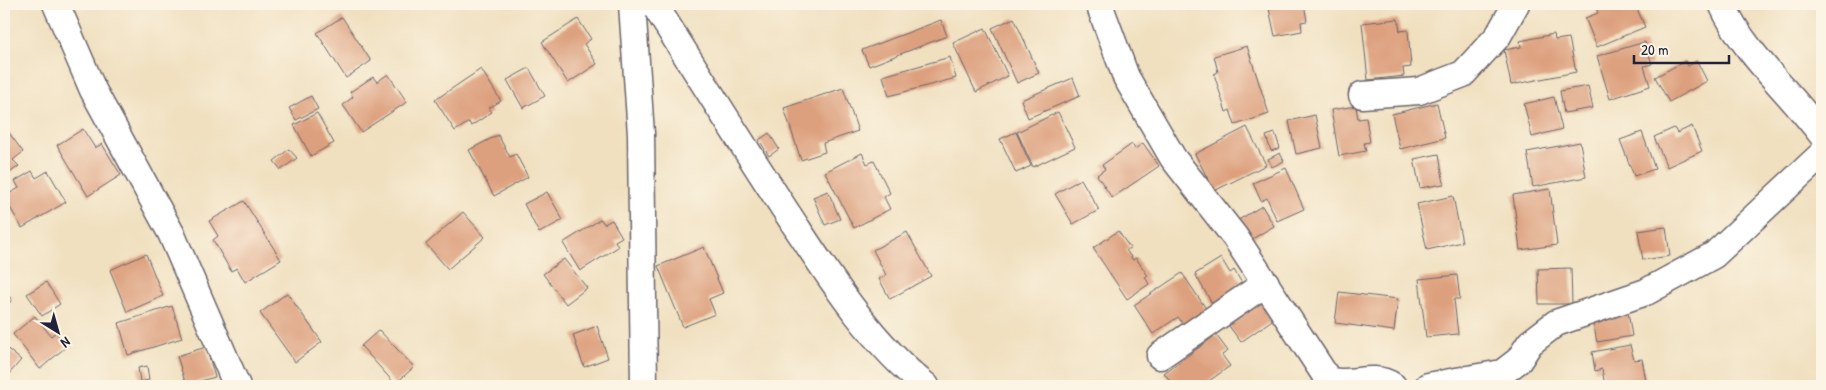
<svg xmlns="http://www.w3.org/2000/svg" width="1826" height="390" font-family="'Patrick Hand',sans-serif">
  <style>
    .building { fill: #dda07e }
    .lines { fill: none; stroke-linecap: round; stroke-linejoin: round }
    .minor-casing { stroke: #6a646a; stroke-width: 29 }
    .minor { stroke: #fff; stroke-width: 26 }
  </style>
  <rect width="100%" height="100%" fill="#fcf5e5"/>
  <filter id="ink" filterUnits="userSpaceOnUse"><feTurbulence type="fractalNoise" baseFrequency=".02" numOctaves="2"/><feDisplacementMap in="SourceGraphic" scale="10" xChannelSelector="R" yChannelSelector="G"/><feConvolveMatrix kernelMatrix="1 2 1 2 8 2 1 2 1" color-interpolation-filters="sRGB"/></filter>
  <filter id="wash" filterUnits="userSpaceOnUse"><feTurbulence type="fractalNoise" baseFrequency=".0096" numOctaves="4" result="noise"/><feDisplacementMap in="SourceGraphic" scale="20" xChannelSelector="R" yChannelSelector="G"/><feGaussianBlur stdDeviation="1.12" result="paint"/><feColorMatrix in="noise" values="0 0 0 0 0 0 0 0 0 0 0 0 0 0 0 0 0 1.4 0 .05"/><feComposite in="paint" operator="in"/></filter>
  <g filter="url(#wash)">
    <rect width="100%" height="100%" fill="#f0e0c0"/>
    <g id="blocks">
      <path class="building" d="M 1268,4 L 1304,4 L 1307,21 L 1301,22 L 1302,31 L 1275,36 Z
        M 1594,4 L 1635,4 L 1645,27 L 1597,47 L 1585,18 L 1598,13 Z
        M 342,17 L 371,61 L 346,78 L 317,33 Z
        M 1014,18 L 1039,73 L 1017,83 L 992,28 Z
        M 578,19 L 591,39 L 584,44 L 597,64 L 568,83 L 542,42 Z
        M 1398,19 L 1400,31 L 1408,30 L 1411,67 L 1403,68 L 1404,76 L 1368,80 L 1362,23 Z
        M 941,20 L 947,36 L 869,66 L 862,50 Z
        M 985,28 L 1008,76 L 976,92 L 953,43 Z
        M 1554,34 L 1555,40 L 1569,38 L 1576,72 L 1511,85 L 1504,50 L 1521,47 L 1520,41 Z
        M 1645,42 L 1652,64 L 1644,66 L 1650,86 L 1610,99 L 1597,56 Z
        M 1247,46 L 1269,114 L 1235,125 L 1230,110 L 1226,112 L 1214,74 L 1218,72 L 1214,56 Z
        M 950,57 L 956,78 L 889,96 L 883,76 Z
        M 1685,61 L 1688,66 L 1697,61 L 1707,81 L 1669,102 L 1655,77 Z
        M 529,68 L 545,96 L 523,108 L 507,80 Z
        M 481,69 L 501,101 L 489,108 L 492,112 L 471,126 L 469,122 L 455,131 L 435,100 Z
        M 388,74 L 407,102 L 361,132 L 343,105 L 353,97 L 350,92 L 373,77 L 377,82 Z
        M 1073,78 L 1080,96 L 1028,118 L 1021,100 Z
        M 1588,86 L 1593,108 L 1564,113 L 1560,91 Z
        M 843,88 L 858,131 L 823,143 L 825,152 L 801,160 L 784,108 Z
        M 311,96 L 318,109 L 296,120 L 289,108 Z
        M 1554,97 L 1562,129 L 1532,137 L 1524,104 Z
        M 1437,103 L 1445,138 L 1400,149 L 1392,114 Z
        M 1356,106 L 1358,119 L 1366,118 L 1370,142 L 1364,143 L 1366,151 L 1339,156 L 1331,110 Z
        M 1058,112 L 1075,147 L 1033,167 L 1017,132 Z
        M 317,113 L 334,143 L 311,156 L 294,125 Z
        M 1315,115 L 1322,148 L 1296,154 L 1289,121 Z
        M 1692,126 L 1702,151 L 1667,167 L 1654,137 L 1674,128 L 1677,133 Z
        M 1247,127 L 1266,165 L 1214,191 L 1195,154 Z
        M 83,129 L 95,148 L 102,144 L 121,175 L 88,196 L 57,145 Z
        M 7,130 L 23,152 L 13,160 L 19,166 L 4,177 L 4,133 Z
        M 1016,132 L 1031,166 L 1016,173 L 1000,139 Z
        M 1642,132 L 1655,169 L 1634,176 L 1620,140 Z
        M 769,133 L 779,149 L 769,156 L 759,140 Z
        M 1275,133 L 1280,148 L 1271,151 L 1266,136 Z
        M 498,135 L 510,157 L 516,154 L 528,177 L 494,196 L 469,150 Z
        M 1580,142 L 1586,177 L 1533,187 L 1527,152 Z
        M 1143,143 L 1159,166 L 1112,198 L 1097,175 L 1105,169 L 1102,165 L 1132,144 L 1135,149 Z
        M 289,149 L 297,158 L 281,170 L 274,161 Z
        M 862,153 L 867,164 L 874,161 L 890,193 L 884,197 L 890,209 L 854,228 L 825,172 Z
        M 1280,153 L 1284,161 L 1272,167 L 1268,159 Z
        M 1439,154 L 1444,184 L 1420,188 L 1414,159 Z
        M 1286,168 L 1304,209 L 1277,221 L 1267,198 L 1261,201 L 1253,183 Z
        M 32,171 L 36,178 L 48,171 L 66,202 L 22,228 L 4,197 L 19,188 L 15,181 Z
        M 1081,179 L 1099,210 L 1073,224 L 1055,194 Z
        M 1550,189 L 1557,245 L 1520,250 L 1513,195 Z
        M 828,191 L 840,219 L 825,225 L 813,197 Z
        M 547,192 L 563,220 L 539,233 L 524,204 Z
        M 1453,196 L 1462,242 L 1427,250 L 1417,204 Z
        M 244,201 L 281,260 L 245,282 L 237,268 L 231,271 L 213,240 L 218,236 L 209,221 Z
        M 1262,206 L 1274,226 L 1247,242 L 1235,222 Z
        M 463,212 L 485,237 L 448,269 L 426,244 Z
        M 601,219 L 604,224 L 612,220 L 622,237 L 615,241 L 618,247 L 580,271 L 563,243 Z
        M 1666,227 L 1670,256 L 1643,260 L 1638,231 Z
        M 1118,231 L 1130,248 L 1126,250 L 1133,260 L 1136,258 L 1148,276 L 1145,277 L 1149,284 L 1127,299 L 1093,248 Z
        M 907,232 L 931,276 L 890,299 L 879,279 L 886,275 L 873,250 Z
        M 704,247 L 723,293 L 709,299 L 715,314 L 683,327 L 658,266 Z
        M 146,254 L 163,296 L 127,312 L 110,270 Z
        M 1221,258 L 1230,273 L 1234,270 L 1245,288 L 1214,307 L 1195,274 Z
        M 564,259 L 587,288 L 566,304 L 543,274 Z
        M 1571,268 L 1572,304 L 1539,304 L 1538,269 Z
        M 1182,273 L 1207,310 L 1184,326 L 1178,317 L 1153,334 L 1134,305 Z
        M 1457,275 L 1460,299 L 1454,299 L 1458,334 L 1426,337 L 1419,279 Z
        M 46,282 L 60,304 L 42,316 L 27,294 Z
        M 4,290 L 12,300 L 4,307 Z
        M 1339,292 L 1398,299 L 1394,331 L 1335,323 Z
        M 287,293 L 322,342 L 295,362 L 260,313 Z
        M 1261,297 L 1275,318 L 1241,342 L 1226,322 Z
        M 172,306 L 182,338 L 128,355 L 119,323 Z
        M 1627,306 L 1632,336 L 1597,342 L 1592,317 Z
        M 35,316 L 51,336 L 56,332 L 67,346 L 40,369 L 13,334 Z
        M 597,326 L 608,358 L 584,367 L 573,335 Z
        M 379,330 L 414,367 L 395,384 L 361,346 Z
        M 1216,335 L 1228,351 L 1222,355 L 1230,366 L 1202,386 L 1174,386 L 1164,373 Z
        M 1630,345 L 1634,360 L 1642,359 L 1647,386 L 1605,386 L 1602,369 L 1595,371 L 1592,352 Z
        M 4,346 L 21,360 L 4,380 Z
        M 206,347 L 215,377 L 186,385 L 177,356 Z
        M 147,366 L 149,380 L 140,382 L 138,368 Z"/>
    </g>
  </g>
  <g filter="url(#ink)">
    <use href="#blocks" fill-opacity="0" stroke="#6a646a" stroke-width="1"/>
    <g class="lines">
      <defs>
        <path id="minor" d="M 56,4 L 93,90 L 171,233 L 237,386
          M 632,4 L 641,134 L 644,386
          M 654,4 C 701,79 748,154 797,228 C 834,284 873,344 926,386
          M 1099,4 L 1126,77 L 1173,158 L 1235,237 L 1327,378 C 1344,390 1371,371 1393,386
          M 1722,4 C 1743,52 1791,93 1822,135
          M 1362,95 L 1419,91 L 1463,74 L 1498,36 L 1516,4
          M 1160,356 L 1266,283
          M 1428,386 L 1502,373 L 1519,360 L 1530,343 L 1556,323 L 1646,292 L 1714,255 L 1822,154"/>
      </defs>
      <use href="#minor" class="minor-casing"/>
      <use href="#minor" class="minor"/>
    </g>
  </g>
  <rect width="1826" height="390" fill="none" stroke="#fcf5e5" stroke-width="20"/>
  <g transform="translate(58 332) rotate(143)" stroke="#fcf5e5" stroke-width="4" paint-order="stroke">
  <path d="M0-4L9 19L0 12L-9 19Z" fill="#22223b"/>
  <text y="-8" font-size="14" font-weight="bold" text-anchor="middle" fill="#22223b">N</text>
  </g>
  <path d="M1634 55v8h95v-8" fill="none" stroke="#22223b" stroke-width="2.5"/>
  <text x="1641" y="55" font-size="15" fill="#22223b" stroke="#fcf5e5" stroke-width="4" paint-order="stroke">20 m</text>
</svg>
